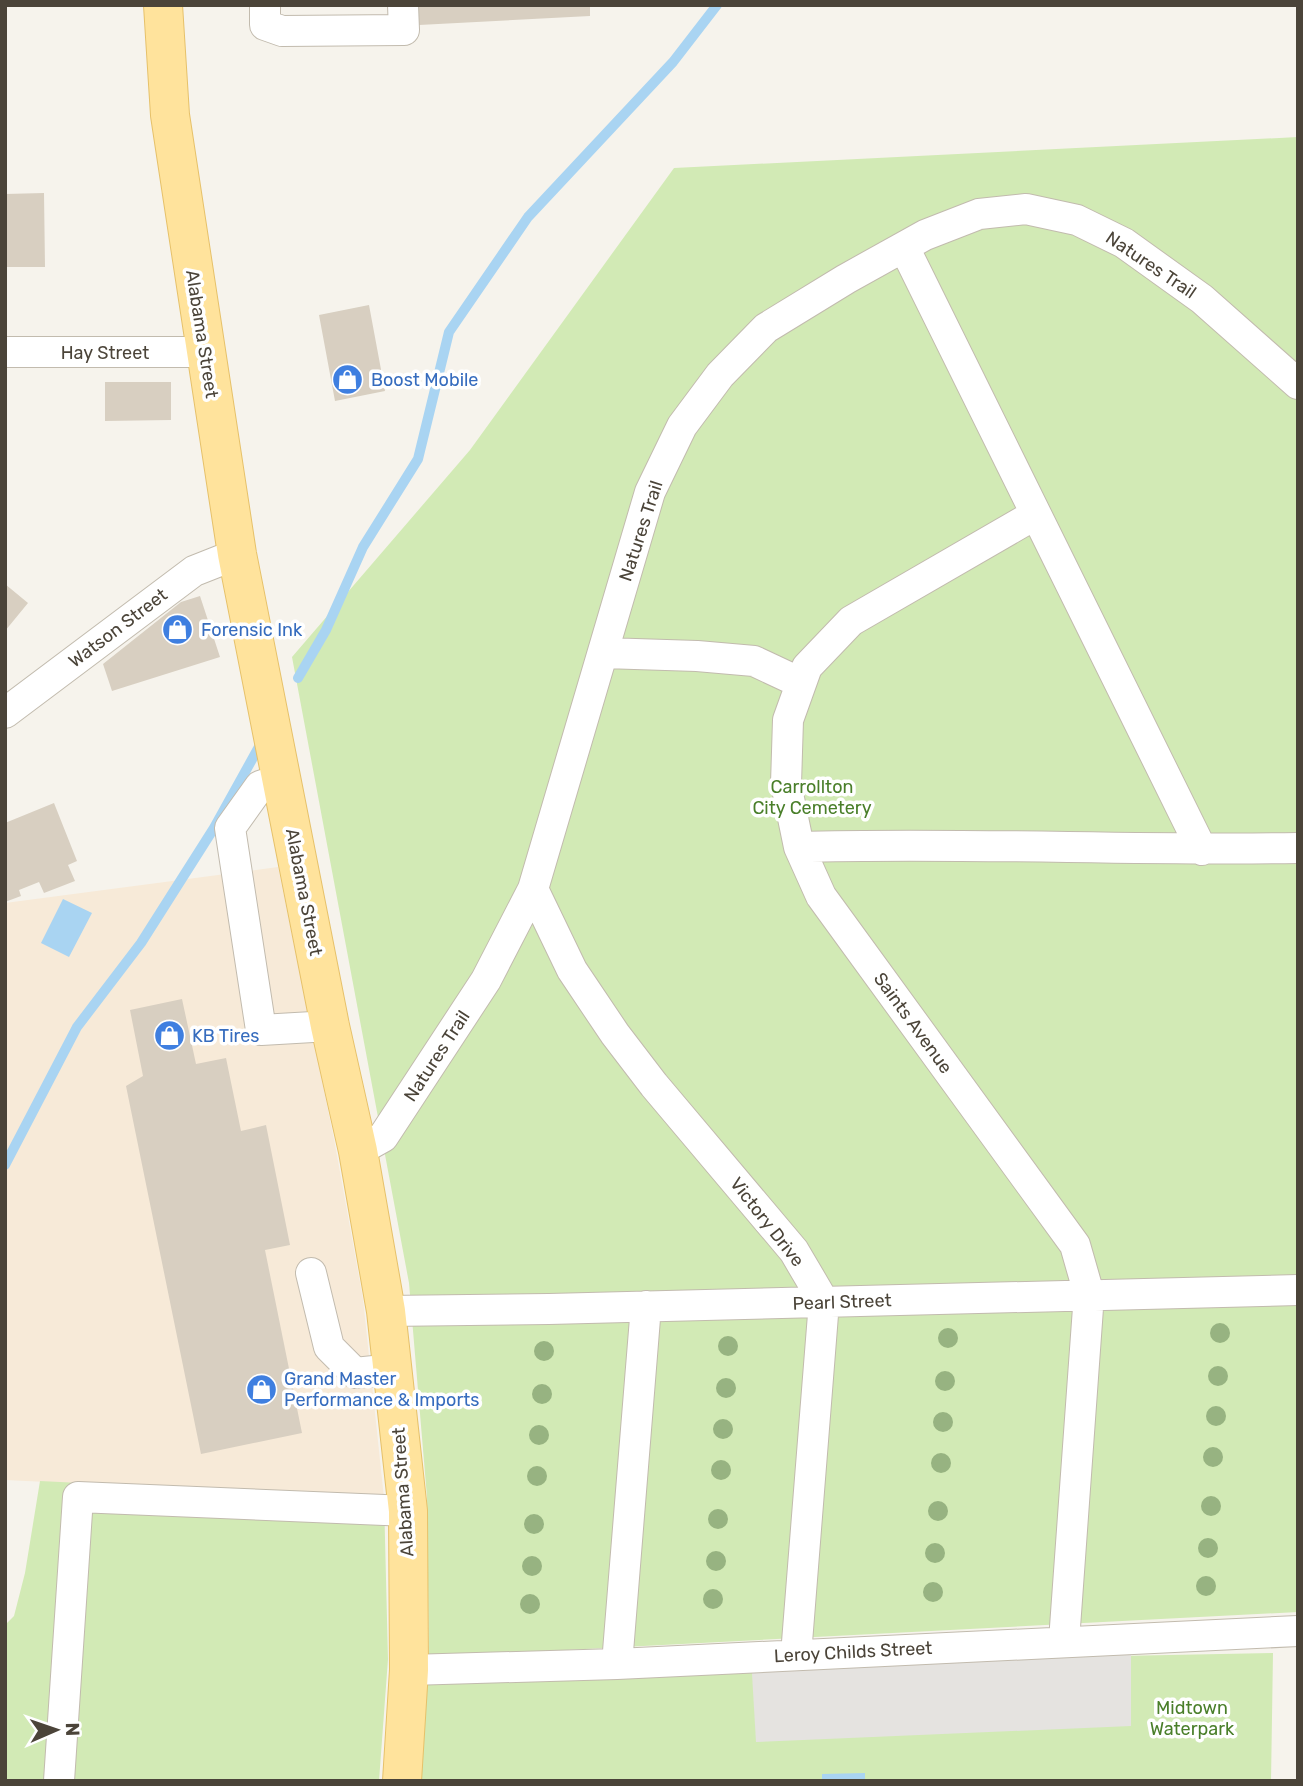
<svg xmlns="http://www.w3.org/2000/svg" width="1303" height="1786" font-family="Rubik,sans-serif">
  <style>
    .commercial { fill: #f7ead8 }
    .green { fill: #d2eab5 }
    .parking { fill: #e5e3e0 }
    .water { fill: #a9d4f2 }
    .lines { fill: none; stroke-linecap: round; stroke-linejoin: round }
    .stream { stroke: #a9d4f2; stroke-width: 10 }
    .building { fill: #d8cfc1 }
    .minor-casing { stroke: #c2bbae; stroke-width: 32 }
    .major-casing { stroke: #e6c16a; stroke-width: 40 }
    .minor { stroke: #fff; stroke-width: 30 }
    .major { stroke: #ffe39c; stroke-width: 38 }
    .tree { fill: #97b381 }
    .labels { text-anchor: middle; stroke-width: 7; stroke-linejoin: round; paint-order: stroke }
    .street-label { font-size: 18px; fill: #4b4439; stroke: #fff }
    .shop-label { font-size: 18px; fill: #366cbe; stroke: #fff; text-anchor: start }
    .park-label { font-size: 18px; fill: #4a7f2a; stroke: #fff }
  </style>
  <rect width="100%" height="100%" fill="#f6f3ec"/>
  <path class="commercial" d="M 278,867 L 334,1139 L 363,1299 L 384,1498 L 5,1480 L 5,903 Z"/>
  <path class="green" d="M 1298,137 L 1298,1612 L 429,1657 L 427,1497 L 409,1283 L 292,657 L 470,450 L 674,168 Z
    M 40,1481 L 384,1498 L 388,1659 L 379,1781 L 5,1781 L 5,1625 L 14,1616 L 25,1573 Z
    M 1273,1653 L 1271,1781 L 402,1781 L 409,1670 Z"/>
  <path class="parking" d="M 1131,1639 L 1131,1726 L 756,1742 L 751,1657 Z"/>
  <path class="water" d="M 63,899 L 92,913 L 69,957 L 41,943 Z
    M 865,1773 L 865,1781 L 822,1781 L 822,1774 Z"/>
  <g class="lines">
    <path class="stream" d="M 298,678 L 326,630 L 363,547 L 418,459 L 449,332 L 528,217 L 673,62 L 717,5
      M 5,1165 L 77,1027 L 141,943 L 214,828 L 260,745"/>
  </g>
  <path class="building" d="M 418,5 L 590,5 L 590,16 L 419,25 Z
    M 44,193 L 45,267 L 5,267 L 5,194 Z
    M 369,305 L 385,391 L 335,401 L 319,315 Z
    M 105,382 L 171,382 L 171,420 L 105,421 Z
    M 5,584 L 28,603 L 5,631 Z
    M 200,596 L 220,657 L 112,691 L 103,664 L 181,602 Z
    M 54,803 L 77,861 L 68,865 L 75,881 L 44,893 L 39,882 L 19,890 L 21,896 L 5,902 L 5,823 Z
    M 182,999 L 196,1064 L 226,1058 L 241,1131 L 266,1125 L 290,1245 L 265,1250 L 302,1433 L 201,1454 L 126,1086 L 143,1076 L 130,1010 Z"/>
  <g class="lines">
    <defs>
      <path id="minor" d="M 265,5 L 265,25 L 282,31 L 404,30 L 403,5
        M 904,247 L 1202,850
        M 5,352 L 204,352
        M 1036,514 L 851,621 L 807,667 L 788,720 L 786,784 L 799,847 L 821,896 L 1075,1245 L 1089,1294 L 1064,1641
        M 604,653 L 697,656 L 754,661 L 801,683
        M 5,713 L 194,571 L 237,554
        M 281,779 L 260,786 L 230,828 L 261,1030 L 330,1026
        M 799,847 C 965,842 1132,851 1298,848
        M 533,889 L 572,970 L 615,1034 L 654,1085 L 794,1251 L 824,1302 L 796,1655
        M 358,1151 L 383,1137 L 486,980 L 533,889 L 650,492 L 682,426 L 720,375 L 766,328 L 846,279 L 925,235 L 979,214 L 1026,209 L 1077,220 L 1124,243 L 1202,299 L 1298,384
        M 311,1273 L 329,1347 L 355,1373 L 393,1369
        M 386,1311 L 549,1309 L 1298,1290
        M 617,1664 L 646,1306
        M 409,1670 L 617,1664 L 1298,1631
        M 59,1781 L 78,1497 L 408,1511"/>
      <path id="major" d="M 163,5 L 170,115 L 237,554 L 330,1026 L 358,1151 L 386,1311 L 408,1511 L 409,1670 L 402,1781"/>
    </defs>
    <use href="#minor" class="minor-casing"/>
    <use href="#major" class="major-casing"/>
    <use href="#minor" class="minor"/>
    <use href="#major" class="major"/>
  </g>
  <g class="tree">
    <circle cx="1220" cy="1333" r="10"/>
    <circle cx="948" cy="1338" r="10"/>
    <circle cx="728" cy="1346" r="10"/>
    <circle cx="544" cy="1351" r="10"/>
    <circle cx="1218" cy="1376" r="10"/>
    <circle cx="945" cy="1381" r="10"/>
    <circle cx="726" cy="1388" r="10"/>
    <circle cx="542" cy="1394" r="10"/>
    <circle cx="1216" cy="1416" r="10"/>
    <circle cx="943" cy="1422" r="10"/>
    <circle cx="723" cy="1429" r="10"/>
    <circle cx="539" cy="1435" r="10"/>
    <circle cx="1213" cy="1457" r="10"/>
    <circle cx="941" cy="1463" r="10"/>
    <circle cx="721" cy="1470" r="10"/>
    <circle cx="537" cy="1476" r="10"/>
    <circle cx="1211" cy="1506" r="10"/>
    <circle cx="938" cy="1511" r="10"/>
    <circle cx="718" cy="1519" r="10"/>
    <circle cx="534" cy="1524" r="10"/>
    <circle cx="1208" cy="1548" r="10"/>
    <circle cx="935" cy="1553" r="10"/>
    <circle cx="716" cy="1561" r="10"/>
    <circle cx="532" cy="1566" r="10"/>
    <circle cx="1206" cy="1586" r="10"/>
    <circle cx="933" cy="1592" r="10"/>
    <circle cx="713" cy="1599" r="10"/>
    <circle cx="530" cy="1604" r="10"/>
  </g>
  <defs>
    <symbol id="shop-disc" viewBox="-11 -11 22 22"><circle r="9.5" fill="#3f7fe0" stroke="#fff"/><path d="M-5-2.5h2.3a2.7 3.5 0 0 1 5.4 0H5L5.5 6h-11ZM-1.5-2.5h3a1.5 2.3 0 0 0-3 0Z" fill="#fff"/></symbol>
  </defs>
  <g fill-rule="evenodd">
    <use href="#shop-disc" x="330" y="362" width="35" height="35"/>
    <use href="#shop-disc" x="160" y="612" width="35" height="35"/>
    <use href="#shop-disc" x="152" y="1018" width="35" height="35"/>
    <use href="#shop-disc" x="244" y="1372" width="35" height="35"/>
  </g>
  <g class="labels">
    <g class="street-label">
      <text transform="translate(1151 265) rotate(34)" y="6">Natures Trail</text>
      <text transform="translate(202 334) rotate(81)" y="6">Alabama Street</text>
      <text x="105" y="359">Hay Street</text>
      <text transform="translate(641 531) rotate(-72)" y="6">Natures Trail</text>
      <text transform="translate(118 628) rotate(-37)" y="6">Watson Street</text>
      <text transform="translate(304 892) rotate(79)" y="6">Alabama Street</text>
      <text transform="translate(913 1023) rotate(54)" y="6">Saints Avenue</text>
      <text transform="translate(437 1056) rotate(-57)" y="6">Natures Trail</text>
      <text transform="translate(767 1222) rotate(52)" y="6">Victory Drive</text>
      <text transform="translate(842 1302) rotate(-2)" y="6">Pearl Street</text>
      <text transform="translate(403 1492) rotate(-94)" y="6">Alabama Street</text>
      <text transform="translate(853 1652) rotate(-3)" y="6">Leroy Childs Street</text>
    </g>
    <g class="shop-label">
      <text x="371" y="386">Boost Mobile</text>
      <text x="201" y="636">Forensic Ink</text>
      <text x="192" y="1042">KB Tires</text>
      <text x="284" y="1385">Grand Master<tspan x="284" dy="21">Performance &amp; Imports</tspan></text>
    </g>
    <g class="park-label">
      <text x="812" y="793">Carrollton<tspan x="812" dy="21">City Cemetery</tspan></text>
      <text x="1192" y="1714">Midtown<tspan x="1192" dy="21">Waterpark</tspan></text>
    </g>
  </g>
  <rect width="1303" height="1786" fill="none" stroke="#4b4439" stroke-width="14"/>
  <g transform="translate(56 1730) rotate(88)" stroke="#ffffff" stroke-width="5" paint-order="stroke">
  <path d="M0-5L12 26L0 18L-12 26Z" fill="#4b4439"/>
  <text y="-10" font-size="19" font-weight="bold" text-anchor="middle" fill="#4b4439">N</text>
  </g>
</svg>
